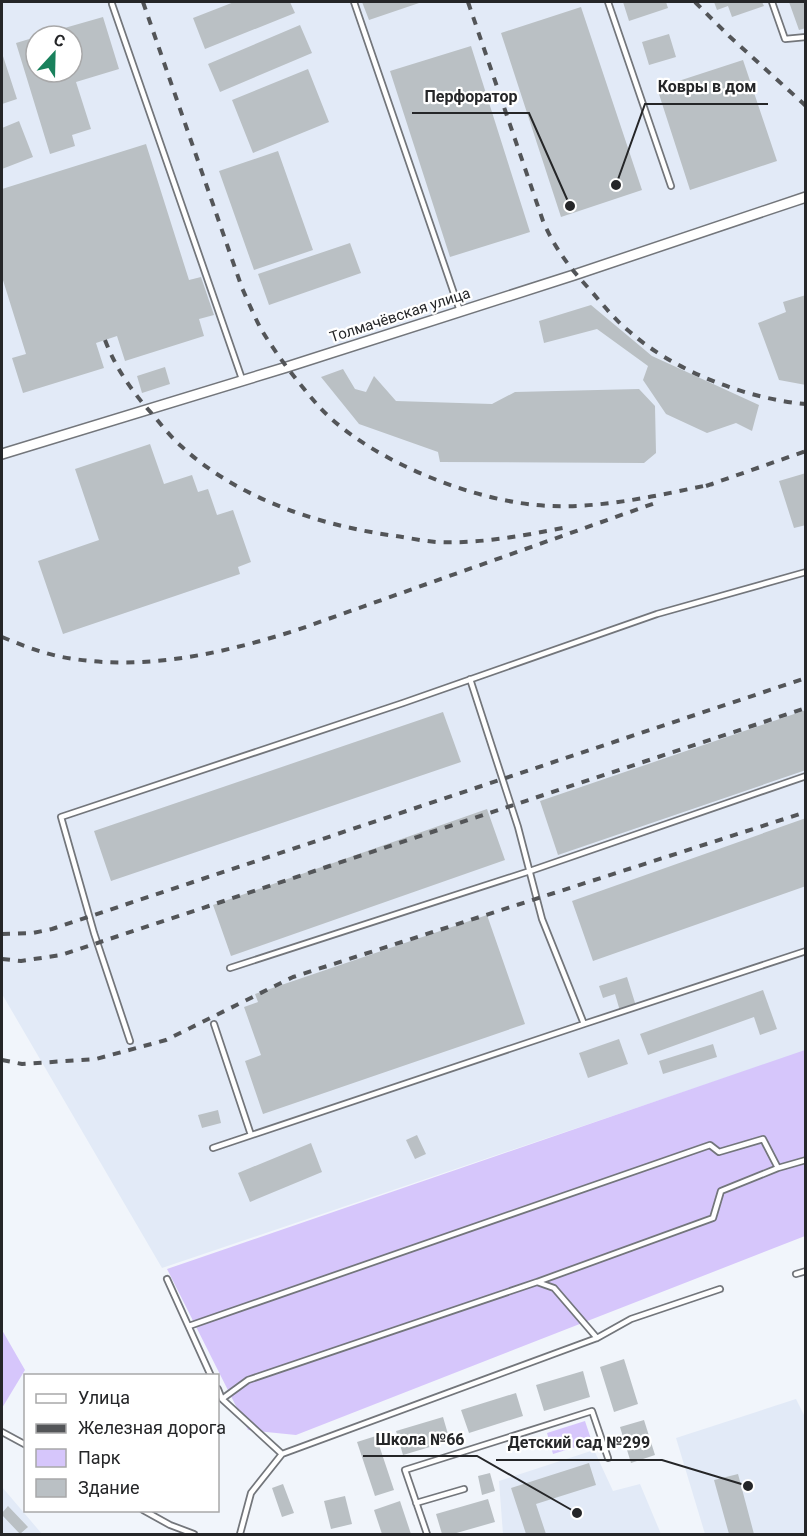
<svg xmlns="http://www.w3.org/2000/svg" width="807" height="1536" font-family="Roboto,sans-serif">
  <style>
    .built { fill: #e2eaf7; fill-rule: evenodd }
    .green { fill: #d6c6fb }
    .building { fill: #bac0c4 }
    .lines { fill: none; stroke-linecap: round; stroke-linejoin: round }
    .service-casing { stroke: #73767b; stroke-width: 8 }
    .minor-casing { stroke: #73767b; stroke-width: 12 }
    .service { stroke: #fff; stroke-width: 4.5 }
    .minor { stroke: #fff; stroke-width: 9 }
    .rail { stroke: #535558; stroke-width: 4; stroke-dasharray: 8 8; stroke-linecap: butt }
    .labels { text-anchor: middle; stroke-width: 4.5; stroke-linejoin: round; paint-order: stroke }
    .street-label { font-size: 15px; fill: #252628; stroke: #fff }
    .leader { fill: none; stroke: #252628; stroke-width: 2 }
    .callout-dot { fill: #252628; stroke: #fff; stroke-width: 2 }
    .callout-label { font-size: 16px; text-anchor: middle; font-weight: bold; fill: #252628; stroke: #fff; stroke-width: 4.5; stroke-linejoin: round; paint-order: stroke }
  </style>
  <rect width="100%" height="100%" fill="#f1f5fb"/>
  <path class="built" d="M 2,2 L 805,2 L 805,1051 L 162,1268 L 2,994 ZM 36,36 L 72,36 L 72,72 L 36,72 Z
    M 796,1399 L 805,1417 L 805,1534 L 705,1534 L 676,1438 Z
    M 594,1450 L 613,1491 L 640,1484 L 661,1534 L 503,1534 L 499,1481 Z
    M 2,1487 L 42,1534 L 2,1534 Z"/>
  <path class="green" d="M 805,1050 L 805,1236 L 296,1435 L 248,1430 L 167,1269 Z
    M 2,1330 L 25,1370 L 2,1408 Z
    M 585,1421 L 592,1442 L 553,1454 L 547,1433 Z"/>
  <path class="building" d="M 234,2 L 290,2 L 295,13 L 205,49 L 193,18 Z
    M 362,2 L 422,2 L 369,20 Z
    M 623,2 L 666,2 L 668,8 L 629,21 Z
    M 714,2 L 762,2 L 764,6 L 732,17 L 728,6 L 717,10 Z
    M 789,2 L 806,2 L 806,28 L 799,30 Z
    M 581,7 L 642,190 L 561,217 L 501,33 Z
    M 103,17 L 119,69 L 76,82 L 91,129 L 72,135 L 75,146 L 50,154 L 16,43 L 36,37 L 36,72 L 72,72 L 72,36 L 40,35 Z
    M 300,25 L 312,53 L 220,92 L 208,64 Z
    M 669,34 L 676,57 L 649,65 L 642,42 Z
    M 471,46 L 530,232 L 450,257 L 390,71 Z
    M 2,53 L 17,99 L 2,104 Z
    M 743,60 L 777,161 L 690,190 L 657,88 Z
    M 308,69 L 329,122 L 253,153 L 232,100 Z
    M 19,121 L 33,157 L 2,169 L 2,128 Z
    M 146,144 L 189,280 L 201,277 L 214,315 L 199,319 L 204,336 L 125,361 L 117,336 L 96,343 L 104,368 L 23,393 L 12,358 L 26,354 L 2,277 L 2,189 Z
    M 278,151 L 313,250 L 254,270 L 219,171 Z
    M 350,243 L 361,273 L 269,305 L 258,274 Z
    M 806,295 L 806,385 L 779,380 L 758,323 L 786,312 L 783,302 Z
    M 591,305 L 652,356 L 759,405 L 752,431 L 736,423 L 707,433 L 666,414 L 643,380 L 648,366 L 597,329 L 544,343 L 539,321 Z
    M 165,367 L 170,384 L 142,393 L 137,376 Z
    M 343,369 L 355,389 L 366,392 L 374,376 L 396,401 L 492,404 L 515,392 L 639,389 L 655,406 L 656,453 L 644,463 L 440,462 L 438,452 L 359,424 L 321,377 Z
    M 150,444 L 164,484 L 192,475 L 198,492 L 208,489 L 217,515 L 233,510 L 251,562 L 238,567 L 240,574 L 63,634 L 38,561 L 99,540 L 75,469 Z
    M 806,473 L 806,525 L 794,528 L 779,481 Z
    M 806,710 L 806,770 L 558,855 L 540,801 Z
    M 443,712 L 461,762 L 111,881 L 94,831 Z
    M 487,809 L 505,860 L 231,956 L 213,905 Z
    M 806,818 L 806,886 L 593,961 L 572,901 Z
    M 487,915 L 525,1024 L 263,1114 L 245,1061 L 261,1055 L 244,1007 L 258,1002 L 255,994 Z
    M 627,977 L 636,1006 L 620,1011 L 615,994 L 603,998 L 599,986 Z
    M 763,990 L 777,1029 L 760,1035 L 754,1017 L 648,1055 L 640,1034 Z
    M 619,1039 L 628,1064 L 588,1078 L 579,1053 Z
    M 713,1044 L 717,1057 L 663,1074 L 659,1061 Z
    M 218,1110 L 221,1123 L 202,1128 L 198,1115 Z
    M 417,1135 L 426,1154 L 415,1159 L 406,1140 Z
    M 311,1143 L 322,1172 L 250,1202 L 238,1173 Z
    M 624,1359 L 638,1404 L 614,1412 L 600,1367 Z
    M 583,1371 L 590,1397 L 544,1411 L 536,1385 Z
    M 516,1393 L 523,1416 L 469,1433 L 461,1410 Z
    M 443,1417 L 450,1441 L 403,1455 L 396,1431 Z
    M 644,1420 L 655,1455 L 631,1463 L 620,1427 Z
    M 376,1436 L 394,1490 L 375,1496 L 357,1442 Z
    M 589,1463 L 596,1485 L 536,1504 L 546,1534 L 526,1534 L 511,1488 Z
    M 490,1473 L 495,1491 L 482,1495 L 478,1476 Z
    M 738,1474 L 754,1534 L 729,1534 L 714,1480 Z
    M 283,1484 L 294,1513 L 282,1517 L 272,1488 Z
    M 345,1496 L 352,1524 L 331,1529 L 324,1501 Z
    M 488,1499 L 495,1522 L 453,1534 L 442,1534 L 436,1514 Z
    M 400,1501 L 411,1534 L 382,1534 L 374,1510 Z
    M 8,1506 L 28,1527 L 20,1534 L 2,1515 L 2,1513 Z"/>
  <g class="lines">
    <defs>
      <path id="service" d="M 354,2 L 460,311
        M 608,2 L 671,186
        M 772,2 L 785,39 L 806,37
        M 112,4 L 242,379
        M 470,679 L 518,827 L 542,919 L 584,1024 L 806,951
        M 230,968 L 530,871 L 806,776
        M 214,1024 L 251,1135
        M 130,1041 L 94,933 L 61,817 L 403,703 L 657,614 L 806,572
        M 213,1148 L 584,1024
        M 796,1274 L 806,1271
        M 167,1279 L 211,1376
        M 537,1282 L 713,1218 L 721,1191 L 778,1168 L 806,1160
        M 189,1326 L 710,1145 L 719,1152 L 763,1139 L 778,1168
        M 218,1389 L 222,1399 L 282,1454 L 251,1493 L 240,1534
        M 222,1399 L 248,1380 L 537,1282 L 554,1288 L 597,1338
        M 2,1432 L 26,1445
        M 282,1454 L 597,1338 L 631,1319 L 720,1289
        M 416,1503 L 464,1489
        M 143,1510 L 170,1525 L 194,1534
        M 427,1534 L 405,1470 L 592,1411 L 608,1458"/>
      <path id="minor" d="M 2,454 L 287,367 L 574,275 L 806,197"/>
    </defs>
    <use href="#service" class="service-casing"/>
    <use href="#minor" class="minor-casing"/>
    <use href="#service" class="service"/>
    <use href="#minor" class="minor"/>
    <path class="rail" d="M 143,2 L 242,288 C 248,301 254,316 261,329 C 276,354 296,380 315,402 C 363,459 478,504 551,506 C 605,508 660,495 713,484
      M 468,2 L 543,221 C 556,251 571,269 592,292 C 604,306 616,321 630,332 C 674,371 747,399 806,404
      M 695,2 L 729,36 L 806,106
      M 105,340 C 116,369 133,393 154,416 C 162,426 171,437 181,446 C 238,499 321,526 396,536 C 409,538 423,541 437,542 C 479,544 521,536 563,528
      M 706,486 L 806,451
      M 2,637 C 21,645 42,653 62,657 C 142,672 221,654 297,630 L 658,502
      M 2,934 L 33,933 L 52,929 L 806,678
      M 2,959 L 21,961 L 61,955 L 806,708
      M 2,1060 L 22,1064 L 96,1059 L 166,1040 L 293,977 L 806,812"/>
  </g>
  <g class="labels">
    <g class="street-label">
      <text transform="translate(400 315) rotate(-18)" y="5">Толмачёвская улица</text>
    </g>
  </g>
  <path class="leader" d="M616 185L645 104H768M570 206L529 113H412M577 1513L477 1456H363M748 1486L662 1460H496"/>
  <g class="callout-dot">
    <circle cx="616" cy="185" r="6"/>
    <circle cx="570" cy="206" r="6"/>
    <circle cx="577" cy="1513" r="6"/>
    <circle cx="748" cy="1486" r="6"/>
  </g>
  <g class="callout-label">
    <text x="707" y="92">Ковры в дом</text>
    <text x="471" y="102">Перфоратор</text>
    <text x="420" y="1445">Школа №66</text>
    <text x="579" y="1448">Детский сад №299</text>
  </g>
  <rect width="807" height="1536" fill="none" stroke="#252628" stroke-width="6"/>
  <rect x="24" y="1374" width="195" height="138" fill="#ffffff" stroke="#a8a8a9" stroke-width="1.5"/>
  <rect x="36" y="1394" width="30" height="9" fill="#ffffff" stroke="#a8a8a9" stroke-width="1.5"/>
  <text x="78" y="1404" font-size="18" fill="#252628">Улица</text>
  <rect x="36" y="1424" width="30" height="9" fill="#535558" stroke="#a8a8a9" stroke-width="1.5"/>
  <text x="78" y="1434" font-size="18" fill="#252628">Железная дорога</text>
  <rect x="36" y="1449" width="30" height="18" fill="#d6c6fb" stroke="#a8a8a9" stroke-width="1.5"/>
  <text x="78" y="1464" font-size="18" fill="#252628">Парк</text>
  <rect x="36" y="1479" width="30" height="18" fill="#bac0c4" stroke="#a8a8a9" stroke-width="1.5"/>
  <text x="78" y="1494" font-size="18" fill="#252628">Здание</text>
  <g transform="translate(54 54) rotate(22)"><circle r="28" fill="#ffffff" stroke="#a8a8a9" stroke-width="1.5"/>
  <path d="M0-4.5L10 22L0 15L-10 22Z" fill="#19815c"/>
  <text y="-9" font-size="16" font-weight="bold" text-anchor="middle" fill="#252628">С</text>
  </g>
</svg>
